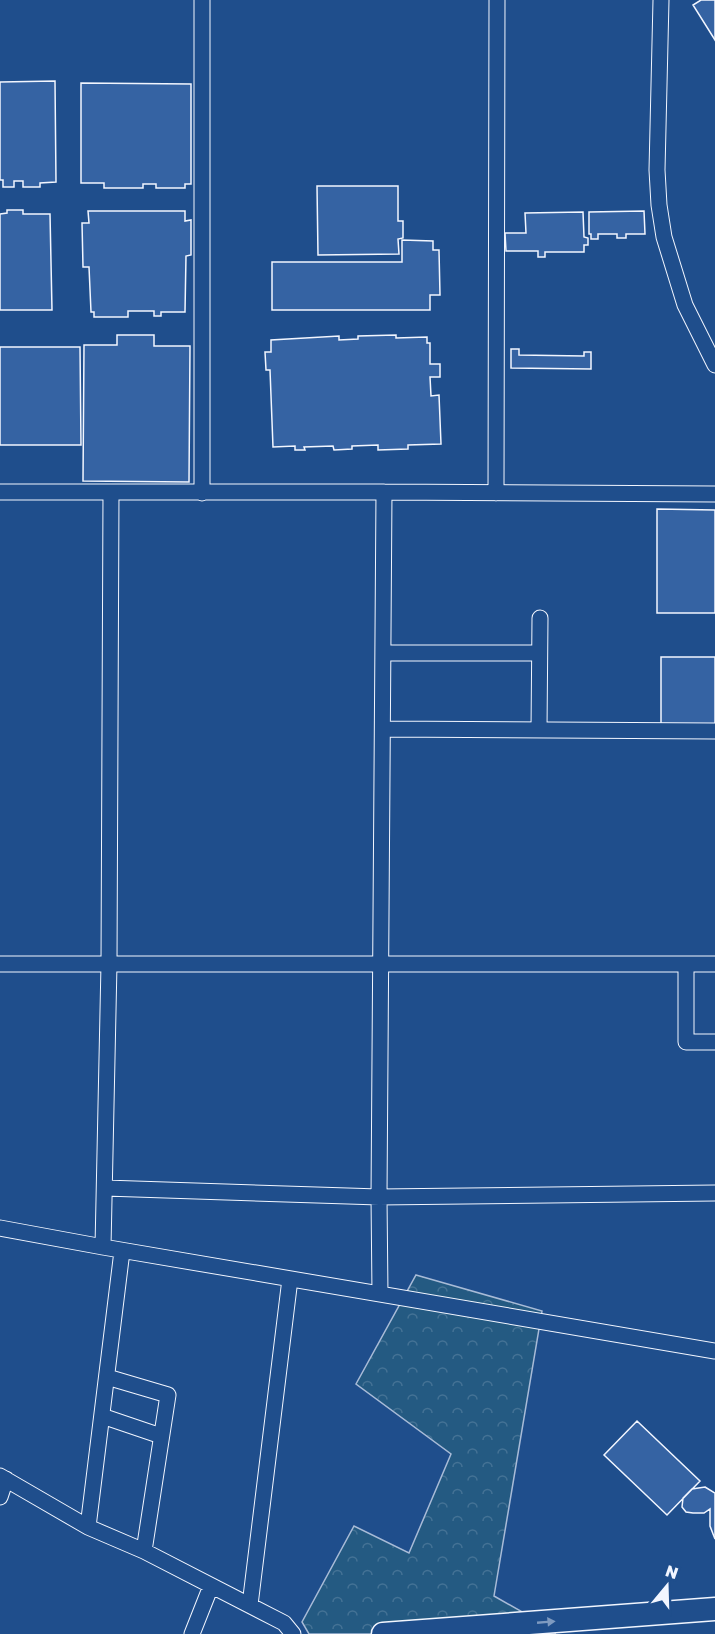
<svg xmlns="http://www.w3.org/2000/svg" width="715" height="1634" font-family="'Golos Text',sans-serif">
  <style>
    .forest { fill: url(#forest-crowns); stroke: #a8bbd7; stroke-width: 1.5 }
    .building { fill: #3563a3; stroke: #f2f6ff; stroke-width: 1.5 }
    .lines { fill: none; stroke-linecap: round; stroke-linejoin: round }
    .minor-casing { stroke: #f2f6ff; stroke-width: 17 }
    .highway-casing { stroke: #f2f6ff; stroke-width: 25 }
    .minor { stroke: #1f4e8c; stroke-width: 15 }
    .highway { stroke: #1f4e8c; stroke-width: 22 }
    .oneway { fill: #7e9ac0 }
  </style>
  <defs>
    <pattern id="forest-crowns" width="20" height="18" patternUnits="userSpaceOnUse" patternTransform="scale(1.5)"><rect width="20" height="18" fill="#245a82"/><path d="M2 6a3 3 0 1 1 6 0M12 15a3 3 0 1 1 6 0" fill="none" stroke="#447295"/></pattern>
  </defs>
  <rect width="100%" height="100%" fill="#1f4e8c"/>
  <path class="forest" d="M 416,1275 L 542,1311 L 494,1596 L 556,1631 L 555,1634 L 309,1634 L 302,1622 L 354,1526 L 409,1553 L 451,1454 L 356,1384 Z"/>
  <path class="building" d="M 701,0 L 715,0 L 715,40 L 693,5 Z
    M 55,81 L 56,182 L 40,183 L 40,187 L 23,187 L 23,181 L 14,181 L 14,187 L 3,187 L 3,180 L 0,180 L 0,82 Z
    M 81,83 L 191,84 L 191,184 L 185,184 L 185,188 L 156,188 L 156,184 L 143,184 L 143,188 L 104,188 L 104,183 L 81,183 Z
    M 317,186 L 398,186 L 398,221 L 403,221 L 403,238 L 398,239 L 399,254 L 318,255 Z
    M 7,210 L 23,210 L 23,214 L 50,214 L 52,310 L 0,310 L 0,214 L 7,213 Z
    M 88,211 L 185,211 L 185,221 L 191,220 L 191,255 L 186,256 L 185,312 L 161,312 L 161,316 L 154,316 L 154,311 L 128,311 L 128,317 L 94,317 L 94,312 L 91,312 L 89,267 L 83,267 L 82,223 L 89,223 Z
    M 644,211 L 645,234 L 626,234 L 626,238 L 617,238 L 617,234 L 598,234 L 598,239 L 591,239 L 591,234 L 589,234 L 589,212 Z
    M 583,212 L 584,237 L 588,238 L 588,245 L 584,245 L 584,252 L 545,252 L 545,257 L 538,257 L 538,251 L 506,251 L 505,233 L 526,233 L 525,213 Z
    M 402,240 L 433,241 L 433,250 L 439,250 L 440,295 L 430,295 L 430,310 L 272,310 L 272,262 L 402,262 Z
    M 117,335 L 154,335 L 154,346 L 190,346 L 189,482 L 83,481 L 84,345 L 117,345 Z
    M 396,335 L 396,338 L 427,337 L 427,343 L 430,343 L 430,364 L 440,364 L 440,377 L 430,377 L 431,396 L 439,395 L 441,444 L 408,445 L 408,449 L 378,450 L 378,445 L 352,446 L 352,449 L 334,450 L 333,446 L 304,447 L 305,450 L 295,450 L 295,446 L 273,447 L 270,370 L 266,370 L 265,352 L 271,352 L 271,340 L 339,336 L 339,340 L 358,339 L 358,336 Z
    M 0,347 L 80,347 L 81,445 L 0,445 Z
    M 511,349 L 519,349 L 519,355 L 584,356 L 584,352 L 591,352 L 591,369 L 511,368 Z
    M 657,509 L 715,510 L 715,613 L 657,613 Z
    M 661,657 L 715,657 L 715,724 L 661,724 Z
    M 637,1421 L 700,1481 L 667,1515 L 604,1455 Z
    M 705,1487 L 715,1493 L 715,1539 L 710,1526 L 710,1509 L 704,1513 L 693,1513 L 686,1512 L 682,1507 L 683,1498 L 692,1489 Z"/>
  <g class="lines">
    <defs>
      <path id="minor" d="M 202,0 L 202,493
        M 661,0 L 657,170 L 659,205 L 664,237 L 685,305 L 715,365
        M 0,492 L 384,492 L 715,494
        M 496,493 L 497,0
        M 384,653 L 539,653
        M 384,729 L 715,731
        M 539,730 L 540,618
        M 0,964 L 715,964
        M 686,964 L 686,1042 L 715,1042
        M 105,1188 L 379,1197 L 715,1193
        M 0,1228 L 103,1247 L 715,1351
        M 103,1247 L 109,964 L 111,492
        M 380,1294 L 379,1197 L 384,492
        M 107,1377 L 168,1395 L 144,1551
        M 102,1416 L 161,1436
        M 0,1476 L 88,1527 L 144,1551 L 284,1623 L 293,1634
        M 0,1497 L 6,1479
        M 88,1527 L 122,1251
        M 250,1605 L 290,1279
        M 192,1634 L 211,1586"/>
      <path id="highway" d="M 383,1634 L 715,1609"/>
    </defs>
    <use href="#minor" class="minor-casing"/>
    <use href="#highway" class="highway-casing"/>
    <use href="#minor" class="minor"/>
    <use href="#highway" class="highway"/>
  </g>
  <defs><path id="oneway-solid" d="M-6-.8H1V-3.2L6.5 0L1 3.2V.8H-6Z" transform="scale(1.5)"/></defs>
  <use class="oneway" href="#oneway-solid" transform="translate(546 1622) rotate(-5)"/>
  <g transform="translate(667 1586) rotate(19)" stroke="#1f4e8c" stroke-width="4.5" paint-order="stroke">
  <path d="M0-4.5L10 22L0 15L-10 22Z" fill="#f2f6ff"/>
  <text y="-9" font-size="16" font-weight="bold" text-anchor="middle" fill="#f2f6ff">N</text>
  </g>
</svg>
